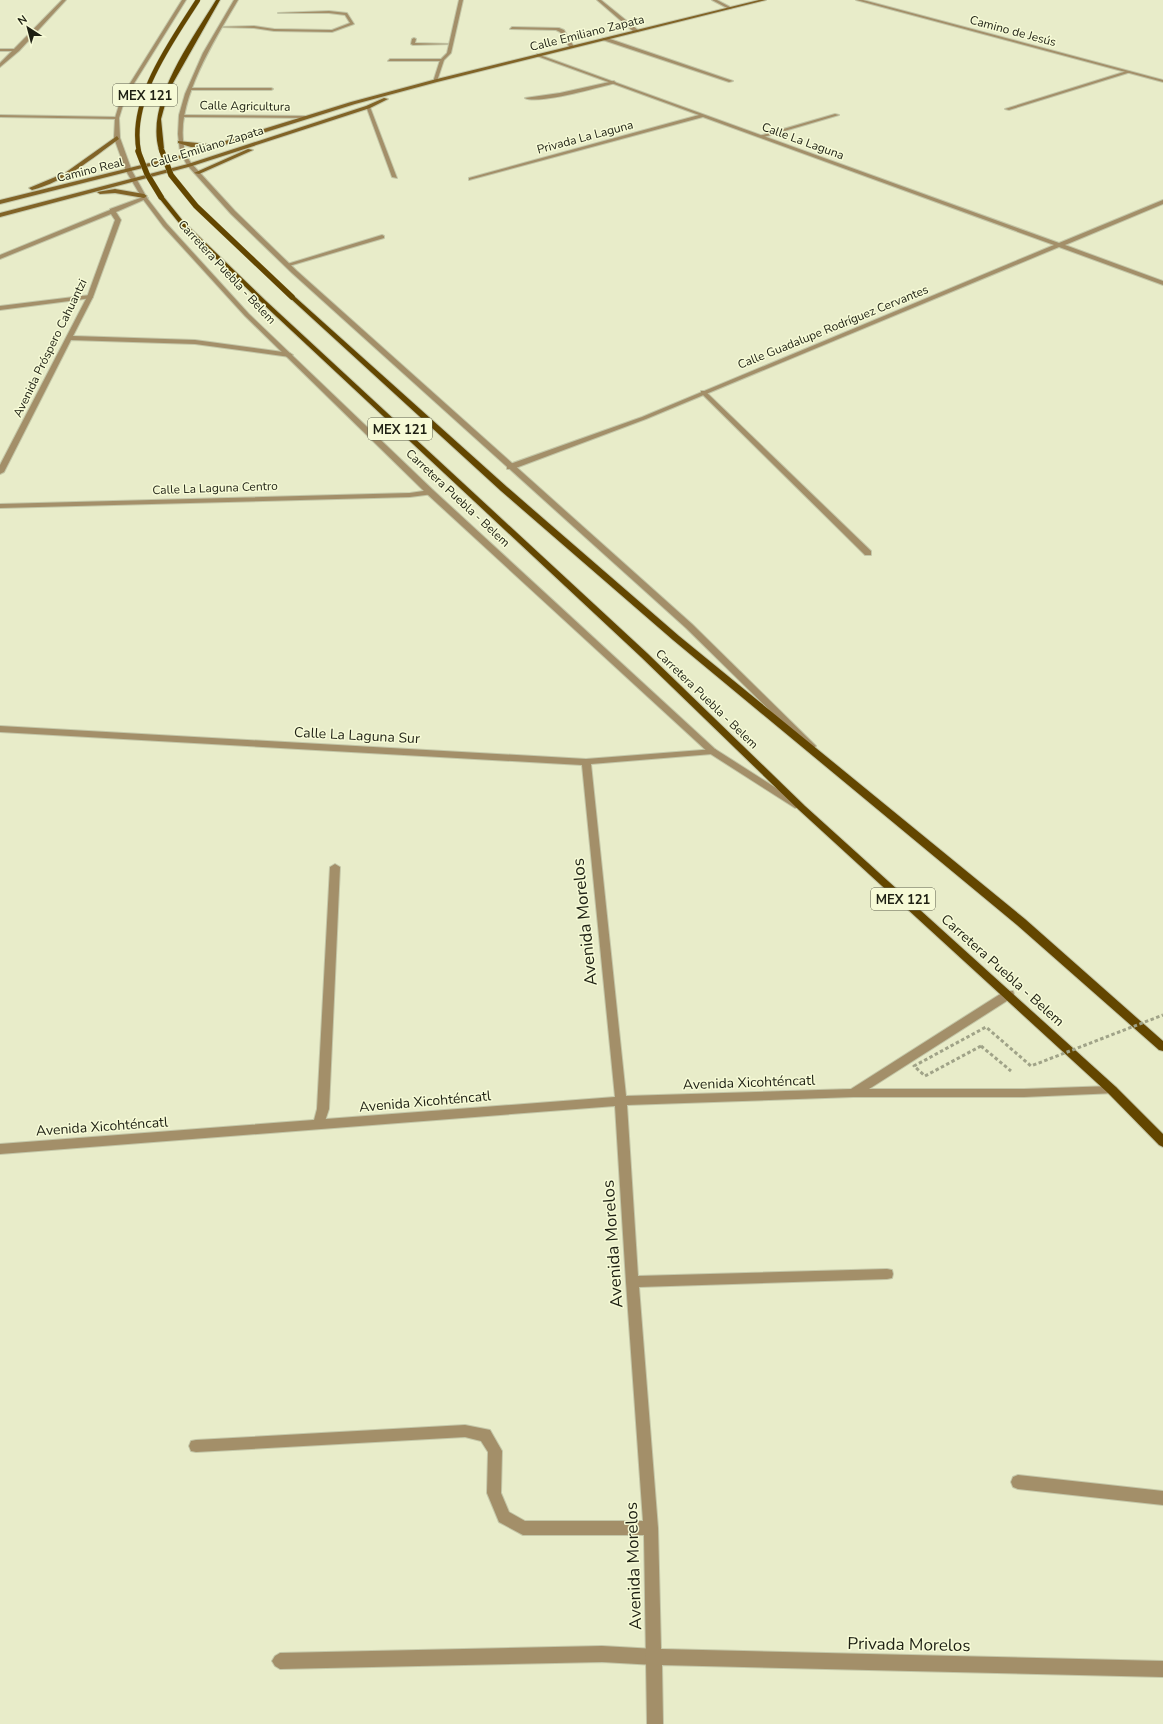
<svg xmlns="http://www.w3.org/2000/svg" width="1163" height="1724" font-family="'Nunito Sans',sans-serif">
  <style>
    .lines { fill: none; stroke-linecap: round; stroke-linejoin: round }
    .service-casing { stroke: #c4c7a8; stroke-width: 2 }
    .minor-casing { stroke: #c4c7a8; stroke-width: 2 }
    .tertiary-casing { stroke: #c4c7a8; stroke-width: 2 }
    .secondary-casing { stroke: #c4c7a8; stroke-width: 2 }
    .primary-casing { stroke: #c4c7a8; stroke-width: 2 }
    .path { stroke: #a0a388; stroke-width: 3; stroke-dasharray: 3.5 2.5; stroke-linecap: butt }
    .service { fill: #a38f69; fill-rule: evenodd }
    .minor { fill: #a38f69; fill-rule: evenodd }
    .tertiary { fill: #a38f69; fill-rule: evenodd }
    .secondary { fill: #816326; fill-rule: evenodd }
    .primary { fill: #634600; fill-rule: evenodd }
    .primary-bridge-far1-casing { stroke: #c4c7a8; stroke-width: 5.5; stroke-linecap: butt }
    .primary-bridge-casing { stroke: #c4c7a8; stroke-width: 6; stroke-linecap: butt }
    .path-bridge { stroke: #a0a388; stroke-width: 3; stroke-dasharray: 3.5 2.5; stroke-linecap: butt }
    .primary-bridge-far1 { stroke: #634600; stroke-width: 4.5 }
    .primary-bridge { stroke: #634600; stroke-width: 5.5 }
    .labels { text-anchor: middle; stroke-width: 3; stroke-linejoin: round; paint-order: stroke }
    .far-street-label { font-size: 12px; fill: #1e2013; stroke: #f6fad6 }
    .shield { fill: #f6fad6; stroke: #5f614e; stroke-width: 1 }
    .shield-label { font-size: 13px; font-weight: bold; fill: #1e2013 }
    .street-label { font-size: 14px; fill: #1e2013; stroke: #f6fad6 }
    .near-street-label { font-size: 17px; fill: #1e2013; stroke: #f6fad6 }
  </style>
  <rect width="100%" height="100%" fill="#e8ecc9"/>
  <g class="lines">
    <defs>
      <path id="service" d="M 597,0 L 601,0 L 638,30 L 638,32 L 634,32 Z
        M 712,0 L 717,0 L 732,8 L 729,9 Z
        M 329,11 L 347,13 L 354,24 L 332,32 L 274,31 L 254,28 L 219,27 L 254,26 L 274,29 L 332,30 L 350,23 L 345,15 L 329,13 L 278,13 Z
        M 414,38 L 416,39 L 415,43 L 452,44 L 413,45 L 411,44 L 412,39 Z
        M 390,59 L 442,59 L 444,60 L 442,61 L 388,61 Z
        M 1127,71 L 1131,72 L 1009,110 L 1005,109 Z
        M 614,81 L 616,83 C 599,87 538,105 525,98 L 560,93 Z
        M 190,88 L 271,88 L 273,89 L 271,90 L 188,90 Z
        M 835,114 L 839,115 L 764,137 L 759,136 Z
        M 382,235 L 384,236 L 384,238 L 289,266 L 284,265 Z
        M 90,295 L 93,297 L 92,298 L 0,310 L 0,306 Z
        M 701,391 L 705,391 L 871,551 L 871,555 L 865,555 L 701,393 Z
        M 335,864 L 340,867 L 329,1109 L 323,1127 L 319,1129 L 315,1127 L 313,1124 L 317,1109 L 330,867 Z
        M 1018,1475 L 1163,1491 L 1163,1505 L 1018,1489 L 1013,1487 L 1011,1482 L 1013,1477 Z
        M 602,1646 L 655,1649 L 660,1652 L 663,1657 L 660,1662 L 655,1665 L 602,1662 L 280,1669 L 275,1666 L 272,1661 L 275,1656 L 280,1653 Z"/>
      <path id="minor" d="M 62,0 L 66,0 L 19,51 L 0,67 L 0,63 L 12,51 L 0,51 L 0,49 L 14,49 Z
        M 459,0 L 463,0 L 451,53 L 444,60 L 437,81 L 433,82 L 440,60 L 447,53 Z
        M 856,0 L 863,0 L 1163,80 L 1163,82 Z
        M 512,27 L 559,28 L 564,30 L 574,47 L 570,48 L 560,32 L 556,30 L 510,29 Z
        M 603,38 L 607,38 L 733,81 L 729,82 L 603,40 Z
        M 537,54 L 1059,243 L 1163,200 L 1163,204 L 1065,245 L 1163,281 L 1163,285 L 1059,247 L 646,419 L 513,469 L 507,469 L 507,465 L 642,417 L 1054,245 L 703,117 L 469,180 L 469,178 L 699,115 L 537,56 Z
        M 366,106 L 370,107 L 397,178 L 392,177 Z
        M 0,115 L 117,117 L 119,118 L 117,119 L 0,117 Z
        M 181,115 L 308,116 L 310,117 L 308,118 L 179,117 Z
        M 143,197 L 148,198 L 116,212 L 121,220 L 93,297 L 73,336 L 195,340 L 290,353 L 293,355 L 290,357 L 195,344 L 71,340 L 4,472 L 0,474 L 0,465 L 87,297 L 115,220 L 111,214 L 0,259 L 0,255 L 110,210 L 110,209 Z
        M 430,490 L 433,490 L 433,494 L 410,497 L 0,508 L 0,504 L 410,493 Z
        M 0,726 L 586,759 L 715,749 L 717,751 L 715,753 L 712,754 L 591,764 L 626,1096 L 851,1089 L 1005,991 L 1013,991 L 1014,994 L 1013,997 L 869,1089 L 1024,1089 L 1112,1086 L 1116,1087 L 1118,1090 L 1116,1093 L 1024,1097 L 853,1097 L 627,1105 L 638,1276 L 887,1269 L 892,1270 L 893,1274 L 892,1278 L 887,1279 L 639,1287 L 658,1528 L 661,1649 L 1163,1661 L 1163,1677 L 662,1665 L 663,1724 L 647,1724 L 644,1535 L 523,1535 L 499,1522 L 487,1493 L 488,1452 L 481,1441 L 465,1437 L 196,1452 L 191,1451 L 189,1446 L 191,1441 L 196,1440 L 465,1425 L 490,1430 L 502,1451 L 501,1493 L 509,1512 L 525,1521 L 643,1521 L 626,1282 L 615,1106 L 0,1154 L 0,1144 L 615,1097 L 582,765 L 0,732 Z"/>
      <path id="tertiary" d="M 182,0 L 186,0 L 133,85 L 123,105 L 119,118 L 120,138 L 132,171 L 147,198 L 167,224 L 249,314 L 433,490 L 715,749 L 801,804 L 803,806 L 801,808 L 795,808 L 709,753 L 427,494 L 245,316 L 163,226 L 142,198 L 126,171 L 114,138 L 115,118 L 119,105 L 129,85 Z
        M 234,0 L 238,0 C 216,38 162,120 191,163 L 235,211 L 297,271 L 692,624 L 814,744 L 816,746 L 814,748 L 808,748 L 686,628 L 292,273 L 231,214 L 187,165 L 180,152 L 178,134 L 179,115 L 185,94 L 203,53 Z"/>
      <path id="secondary" d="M 759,0 L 766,0 L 437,82 L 355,104 L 186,157 L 0,204 L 0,200 L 182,155 L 206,147 L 191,147 L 178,143 L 178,141 L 207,144 L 209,146 L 351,102 L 433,80 Z
        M 384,98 L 388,99 L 370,108 L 192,166 L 0,217 L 0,213 L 188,164 L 366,106 Z
        M 117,136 L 119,139 C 91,159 66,181 32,190 L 29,188 L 65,173 Z
        M 248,149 L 253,150 L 199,174 L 194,173 Z
        M 115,189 L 144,194 L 147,196 L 144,198 L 115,193 L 100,194 L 97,192 Z"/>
      <path id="primary" d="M 216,0 L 220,0 L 169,90 L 161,119 L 164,149 L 159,150 C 145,102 192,40 216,0 Z
        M 159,196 L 163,196 L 183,221 L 266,301 L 647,653 L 805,806 L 1116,1087 L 1163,1134 L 1163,1147 L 1159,1145 L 1108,1093 L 799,810 L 641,657 L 262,303 L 179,223 L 159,198 Z
        M 290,296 L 294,296 L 507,487 L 679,636 L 1025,919 L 1163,1041 L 1163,1051 L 1159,1050 L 1017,925 L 673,640 L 501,491 L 290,298 Z"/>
    </defs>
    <use href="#service" class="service-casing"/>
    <use href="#minor" class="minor-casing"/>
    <use href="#tertiary" class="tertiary-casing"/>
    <use href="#secondary" class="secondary-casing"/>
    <use href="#primary" class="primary-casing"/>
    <path class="path" d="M 981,1046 L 1011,1071"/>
    <use href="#service" class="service"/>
    <use href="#minor" class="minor"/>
    <use href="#tertiary" class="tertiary"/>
    <use href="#secondary" class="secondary"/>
    <use href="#primary" class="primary"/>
    <defs>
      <path id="primary-bridge-far1" d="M 161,149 L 162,152
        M 139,152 C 128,100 172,41 198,0"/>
      <path id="primary-bridge" d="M 138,151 L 147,174 L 161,197
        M 162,151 L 171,175 L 196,206 L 292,297"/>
    </defs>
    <use href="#primary-bridge-far1" class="primary-bridge-far1-casing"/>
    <use href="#primary-bridge" class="primary-bridge-casing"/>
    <path class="path-bridge" d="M 981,1046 L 925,1076 L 914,1066 L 986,1027 L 1031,1066 L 1163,1015"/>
    <use href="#primary-bridge-far1" class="primary-bridge-far1"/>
    <use href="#primary-bridge" class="primary-bridge"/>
  </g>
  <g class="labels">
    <g class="far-street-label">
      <text transform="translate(1013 31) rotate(15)" y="4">Camino de Jesús</text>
      <text transform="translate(587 33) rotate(-14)" y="4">Calle Emiliano Zapata</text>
      <text transform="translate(245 106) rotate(1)" y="4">Calle Agricultura</text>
      <text transform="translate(585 137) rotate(-15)" y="4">Privada La Laguna</text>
      <text transform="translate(803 141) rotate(20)" y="4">Calle La Laguna</text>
      <text transform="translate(207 147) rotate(-17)" y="4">Calle Emiliano Zapata</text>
      <text transform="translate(90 170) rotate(-14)" y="4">Camino Real</text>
      <text transform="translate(227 272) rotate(47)" y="4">Carretera Puebla - Belem</text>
      <text transform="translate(833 327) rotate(-22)" y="4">Calle Guadalupe Rodríguez Cervantes</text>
      <text transform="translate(50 348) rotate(-64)" y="4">Avenida Próspero Cahuantzi</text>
      <text transform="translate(215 488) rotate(-2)" y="4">Calle La Laguna Centro</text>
      <text transform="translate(458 498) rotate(43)" y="4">Carretera Puebla - Belem</text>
      <text transform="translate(707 699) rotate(44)" y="4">Carretera Puebla - Belem</text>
    </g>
    <g class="shield">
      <rect x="113" y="84" width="64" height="22" rx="3"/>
      <rect x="368" y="418" width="64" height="22" rx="3"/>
      <rect x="871" y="888" width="64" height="22" rx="3"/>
    </g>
    <g class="shield-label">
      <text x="145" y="100">MEX 121</text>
      <text x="400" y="434">MEX 121</text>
      <text x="903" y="904">MEX 121</text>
    </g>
    <g class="street-label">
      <text transform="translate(357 735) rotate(3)" y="5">Calle La Laguna Sur</text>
      <text transform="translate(1003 970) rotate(42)" y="5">Carretera Puebla - Belem</text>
      <text transform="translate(749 1082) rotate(-2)" y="5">Avenida Xicohténcatl</text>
      <text transform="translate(425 1101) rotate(-5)" y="5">Avenida Xicohténcatl</text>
      <text transform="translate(102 1126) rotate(-4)" y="5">Avenida Xicohténcatl</text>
    </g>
    <g class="near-street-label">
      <text transform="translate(584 922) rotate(-96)" y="6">Avenida Morelos</text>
      <text transform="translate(612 1244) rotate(-94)" y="6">Avenida Morelos</text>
      <text transform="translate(633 1566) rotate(-92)" y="6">Avenida Morelos</text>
      <text transform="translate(909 1644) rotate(1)" y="6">Privada Morelos</text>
    </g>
  </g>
  <g transform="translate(28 28) rotate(324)" stroke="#f6fad6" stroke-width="3" paint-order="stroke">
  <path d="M0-3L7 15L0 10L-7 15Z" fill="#1e2013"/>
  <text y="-6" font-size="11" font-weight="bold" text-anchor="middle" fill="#1e2013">N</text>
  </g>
</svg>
